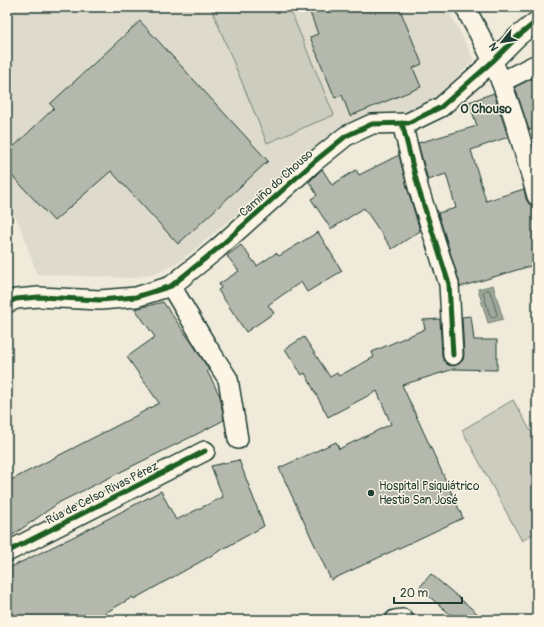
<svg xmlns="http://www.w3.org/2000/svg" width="544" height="627" font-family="Pangolin,sans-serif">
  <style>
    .built { fill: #dedbcc }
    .green { fill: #cccdbf; stroke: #76857a }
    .water { fill: #9fa89a; stroke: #6c7d71 }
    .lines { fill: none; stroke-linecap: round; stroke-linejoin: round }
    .shore { stroke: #52685d; stroke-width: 1 }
    .building { fill: #b5b9ad; stroke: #1f3d34 }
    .minor-casing { stroke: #1f3d34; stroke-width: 22 }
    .minor { stroke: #fcf5e5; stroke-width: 19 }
    .cycleway-casing { stroke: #fcf5e5; stroke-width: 8 }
    .cycleway { stroke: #1b5e20; stroke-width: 5 }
    .poi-dot { fill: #1f3d34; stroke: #fcf5e5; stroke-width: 1.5 }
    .labels { text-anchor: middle; stroke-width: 3; stroke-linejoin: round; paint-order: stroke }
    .street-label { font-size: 12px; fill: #1f3d34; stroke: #fcf5e5 }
    .poi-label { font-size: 12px; fill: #1f3d34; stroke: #fcf5e5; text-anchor: start }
    .neighbourhood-label { font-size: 13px; font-weight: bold; fill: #1f3d34; stroke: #fcf5e5 }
  </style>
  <rect width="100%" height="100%" fill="#efeada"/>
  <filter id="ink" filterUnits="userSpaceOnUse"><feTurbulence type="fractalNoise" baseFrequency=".025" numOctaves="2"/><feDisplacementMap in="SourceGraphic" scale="8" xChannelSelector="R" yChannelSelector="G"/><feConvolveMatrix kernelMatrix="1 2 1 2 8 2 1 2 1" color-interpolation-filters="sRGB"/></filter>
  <g filter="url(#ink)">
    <path class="built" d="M 15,7 L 447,7 L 474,60 L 424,109 L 408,112 L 376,113 L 341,127 L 178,263 L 157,273 L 131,278 L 37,274 L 20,225 L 7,203 L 7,21 Z"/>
    <path class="green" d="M 219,7 L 289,7 L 334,115 L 267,143 L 212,10 Z
      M 513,400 L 537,442 L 537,531 L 522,541 L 462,430 Z"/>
    <path class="water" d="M 493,285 L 503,319 L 488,323 L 478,289 Z"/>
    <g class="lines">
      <path class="shore" d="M 489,290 L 490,291 L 497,314 L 496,316 L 492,318 L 490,316 L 483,293 L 484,291 Z"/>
    </g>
    <path class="building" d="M 308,7 L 399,7 L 422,64 L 413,68 L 421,87 L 350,116 L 342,95 L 335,98 L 310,37 L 318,34 Z
      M 140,21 L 268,161 L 178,244 L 111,171 L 54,221 L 7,170 L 7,153 L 54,108 L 50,104 Z
      M 537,76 L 537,128 L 529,130 L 515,87 Z
      M 494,93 L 508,137 L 471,150 L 486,201 L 524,189 L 526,199 L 529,204 L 534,207 L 537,207 L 537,264 L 460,287 L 459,281 L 438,213 L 456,208 L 446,174 L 428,180 L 418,143 L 477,126 L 469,102 Z
      M 399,155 L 408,190 L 420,231 L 392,249 L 364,208 L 331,229 L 311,199 L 317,195 L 309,182 L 322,169 L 332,185 L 356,170 L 359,175 Z
      M 318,232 L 342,271 L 307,292 L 301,282 L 268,305 L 274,313 L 246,332 L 218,290 L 221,288 L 219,284 L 239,271 L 227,256 L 241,245 L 257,266 L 276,253 L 279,256 Z
      M 163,302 L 194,346 L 209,370 L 207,371 L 220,396 L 224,420 L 199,433 L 60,502 L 7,539 L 7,482 L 128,420 L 159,403 L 127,357 L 155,337 L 135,309 Z
      M 471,316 L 474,340 L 497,340 L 497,370 L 454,369 L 402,385 L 463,518 L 331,580 L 279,468 L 336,442 L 339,449 L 391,424 L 377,391 L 328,417 L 305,373 L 302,375 L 285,349 L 304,337 L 330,377 L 337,373 L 339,376 L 374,357 L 372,352 L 425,329 L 423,320 L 440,319 L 442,356 L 444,361 L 448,365 L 454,366 L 459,364 L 463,360 L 464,355 L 462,317 Z
      M 239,460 L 264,526 L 134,599 L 133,597 L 93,620 L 7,620 L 7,569 L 75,536 L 161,491 L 176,520 L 223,497 L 211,466 Z
      M 431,574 L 485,620 L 457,620 L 419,588 Z"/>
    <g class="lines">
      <defs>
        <path id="minor" d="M 465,7 C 474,25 485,43 493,62 C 512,105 524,151 537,196
          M 501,82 L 537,64
          M 402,123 L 418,187 L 449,284 L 453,355
          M 171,286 L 208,348 L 228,379 L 238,439
          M 7,303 L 16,299 L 39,297 L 100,300 L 136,297 L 171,286 L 217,249 L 315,161 L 346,136 L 372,124 L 408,123 L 441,107 L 493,61 L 517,37 L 537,21
          M 7,552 L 205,451
          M 395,620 L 403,619 L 403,620"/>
      </defs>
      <use href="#minor" class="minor-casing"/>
      <use href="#minor" class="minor"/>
      <defs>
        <path id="cycleway" d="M 402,123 L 418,187 L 449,284 L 453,355
          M 7,303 L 16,299 L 39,297 L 100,300 L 136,297 L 171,286 L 217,249 L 315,161 L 346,136 L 372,124 L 408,123 L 441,107 L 493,61 L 517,37 L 537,21
          M 7,552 L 205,451"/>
      </defs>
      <use href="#cycleway" class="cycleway-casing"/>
      <use href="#cycleway" class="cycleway"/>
    </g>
  </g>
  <circle class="poi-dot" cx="371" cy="493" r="4"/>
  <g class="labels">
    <g class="street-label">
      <text transform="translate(276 183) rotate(-42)" y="4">Camiño do Chouso</text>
      <text transform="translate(102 493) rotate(-27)" y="4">Rúa de Celso Rivas Pérez</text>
    </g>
    <g class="poi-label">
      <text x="379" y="490">Hospital Psiquiátrico<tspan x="379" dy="14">Hestia San José</tspan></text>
    </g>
    <g class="neighbourhood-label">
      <text x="486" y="113">O Chouso</text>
    </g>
  </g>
  <rect width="544" height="627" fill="none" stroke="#fcf5e5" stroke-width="24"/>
  <rect x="12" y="12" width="520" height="603" fill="none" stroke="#1f3d34" stroke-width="1.5" filter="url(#ink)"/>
  <g transform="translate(502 42) rotate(240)" stroke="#fcf5e5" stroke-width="3" paint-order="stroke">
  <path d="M0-3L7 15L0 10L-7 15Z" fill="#1f3d34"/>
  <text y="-6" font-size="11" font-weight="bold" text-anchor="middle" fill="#1f3d34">N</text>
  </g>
  <path d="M394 597v6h68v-6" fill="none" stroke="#1f3d34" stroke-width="2"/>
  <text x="400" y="597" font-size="12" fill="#1f3d34" stroke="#fcf5e5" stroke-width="3" paint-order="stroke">20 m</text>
</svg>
